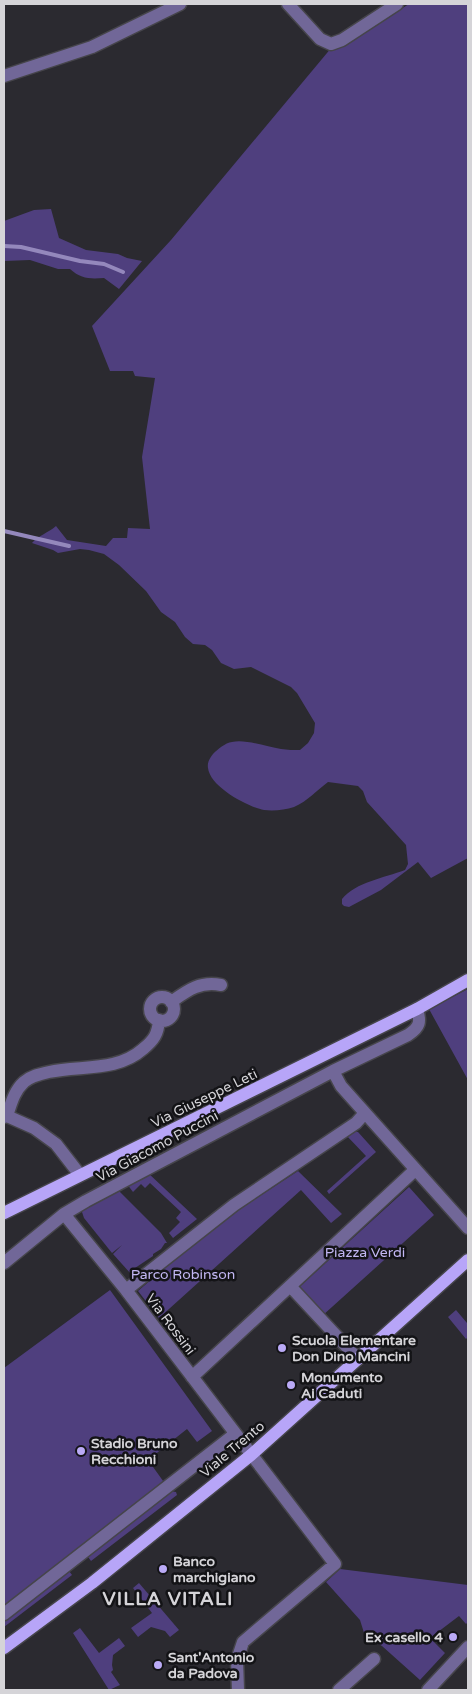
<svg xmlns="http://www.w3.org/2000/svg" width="472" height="1694" font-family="'Varela Round',sans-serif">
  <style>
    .green { fill: #4f3f7e }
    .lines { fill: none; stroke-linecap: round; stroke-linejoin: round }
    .stream { stroke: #9488bc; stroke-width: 4 }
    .minor-casing { stroke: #46454b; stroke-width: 15 }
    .major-casing { stroke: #46454b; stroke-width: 15 }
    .minor { stroke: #716798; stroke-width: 12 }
    .major { stroke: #b7a5f8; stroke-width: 12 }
    .poi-dot { fill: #baaaf6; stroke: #131316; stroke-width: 2 }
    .labels { text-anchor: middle; stroke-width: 5; stroke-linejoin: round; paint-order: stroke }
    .street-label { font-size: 14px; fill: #d5d4d8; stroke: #131316 }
    .park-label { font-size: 14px; fill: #c2b7f3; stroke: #131316 }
    .poi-label { font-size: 14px; font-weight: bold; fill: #d5d4d8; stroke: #131316; text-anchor: start }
    .district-label { font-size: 19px; font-weight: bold; letter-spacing: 1px; fill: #d5d4d8; stroke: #131316 }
  </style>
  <rect width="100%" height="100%" fill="#2b2a30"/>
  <path class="green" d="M 409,4 L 468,4 L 468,858 L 431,878 L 418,862 L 381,890 L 349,907 L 344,906 L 342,904 L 342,899 C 356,882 384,878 405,870 L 408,864 L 406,845 L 367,802 L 363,791 L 358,786 L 328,782 C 317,790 308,801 294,807 C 285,810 274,811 264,810 C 248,807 210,787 208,768 C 207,762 210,758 213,754 C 218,749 225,743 232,742 C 246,739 267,747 281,749 C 287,750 294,750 300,750 L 308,743 L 314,733 L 315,723 L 297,693 L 291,687 L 251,667 L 234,669 L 221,663 L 212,650 L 205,645 L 193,644 L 185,637 L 175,622 L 161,612 L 146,591 L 119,565 L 104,554 L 89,550 L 80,549 L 58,553 L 53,550 L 32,543 C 39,535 48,533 56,526 L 67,540 L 106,546 L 113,538 L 127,538 L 128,528 L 150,529 L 142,457 L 155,378 L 135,376 L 133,371 L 110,371 L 92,326 L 171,240 L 332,47 L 344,45 Z
    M 51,209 L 59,238 L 86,250 L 118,254 L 127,258 L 142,261 L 119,289 L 104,278 C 90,279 81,279 70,269 L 58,269 L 30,260 L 4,261 L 4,221 L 34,210 Z
    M 468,989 L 468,1080 L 429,1009 Z
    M 353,1131 L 358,1132 L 376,1152 L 329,1194 L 327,1191 L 366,1156 L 346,1135 Z
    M 298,1171 L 342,1214 L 331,1223 L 301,1190 L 159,1318 L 138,1291 L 211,1228 Z
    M 147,1172 L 197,1219 L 173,1238 L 169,1233 L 180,1222 L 176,1218 L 181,1212 L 150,1183 L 145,1188 L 141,1184 L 133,1192 L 127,1184 Z
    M 409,1187 L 434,1215 L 322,1316 L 297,1289 Z
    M 118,1190 L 161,1233 L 167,1243 L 165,1243 L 161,1249 L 153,1254 L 153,1256 L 135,1268 L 136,1270 L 131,1274 L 113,1254 L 122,1245 L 112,1253 L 84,1218 L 82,1212 L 83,1209 Z
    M 110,1290 L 212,1431 L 197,1442 L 187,1429 L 148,1460 L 166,1485 L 4,1606 L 4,1368 Z
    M 456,1310 L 467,1323 L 468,1322 L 468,1337 L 466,1339 L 448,1317 Z
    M 170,1491 L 176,1492 L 177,1495 L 91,1561 L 86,1554 Z
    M 67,1568 L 72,1575 L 4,1627 L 4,1617 Z
    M 340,1569 L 468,1585 L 468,1622 L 466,1624 L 459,1616 L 430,1638 L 445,1653 L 420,1680 L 382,1646 L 365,1636 L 360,1620 L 326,1582 Z
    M 139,1583 L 179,1630 L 170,1637 L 165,1631 L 151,1627 L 138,1637 L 131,1628 L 152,1613 L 133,1588 Z
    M 80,1628 L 99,1653 L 119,1638 L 125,1646 L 113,1655 L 112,1665 L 113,1670 L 111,1672 L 120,1685 L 109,1690 L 73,1633 Z"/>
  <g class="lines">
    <path class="stream" d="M 4,246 L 21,247 L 80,261 L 104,264 L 123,272
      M 4,531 L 69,546"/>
    <defs>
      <path id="minor" d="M 288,4 L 320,39 L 331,44 L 342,40 L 397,4
        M 4,76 L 92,47 L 180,4
        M150 1009a12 12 0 1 1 24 0a12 12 0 1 1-24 0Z
        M 171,1002 C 188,990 200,981 221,985
        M 333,1071 L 341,1086 L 468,1228
        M 7,1116 C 11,1104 14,1091 24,1082 C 31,1076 40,1074 49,1072 C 81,1065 117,1072 143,1049 C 154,1040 158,1034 159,1020
        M 4,1117 L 7,1116 L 34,1128 L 56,1144 L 80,1175
        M 64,1214 L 126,1290 L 335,1564 L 243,1642 L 237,1660 L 238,1690
        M 4,1263 L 64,1214 L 86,1201 L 333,1071 L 408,1035 C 420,1027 421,1022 417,1009
        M 290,1286 L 358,1359
        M 126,1290 L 234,1205 L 356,1123 L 365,1113
        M 192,1377 L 415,1170
        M 4,1614 L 235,1434
        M 339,1690 L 374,1659
        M 428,1690 L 468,1647"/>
      <path id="major" d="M 4,1213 L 417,1009 L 468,980
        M 4,1648 L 92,1583 L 251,1455 L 468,1260"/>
    </defs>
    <use href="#minor" class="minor-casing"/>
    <use href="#major" class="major-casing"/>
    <use href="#minor" class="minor"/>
    <use href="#major" class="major"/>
  </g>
  <g class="poi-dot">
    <circle cx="282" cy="1348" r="5"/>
    <circle cx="291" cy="1385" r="5"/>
    <circle cx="81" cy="1451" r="5"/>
    <circle cx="163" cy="1569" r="5"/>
    <circle cx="453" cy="1637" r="5"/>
    <circle cx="158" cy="1665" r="5"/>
  </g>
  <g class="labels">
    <g class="street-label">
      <text transform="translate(204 1098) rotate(-26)" y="5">Via Giuseppe Leti</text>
      <text transform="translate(157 1146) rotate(-28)" y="5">Via Giacomo Puccini</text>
      <text transform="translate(171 1324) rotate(53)" y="5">Via Rossini</text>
      <text transform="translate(232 1449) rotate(-40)" y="5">Viale Trento</text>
    </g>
    <g class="park-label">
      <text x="365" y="1257">Piazza Verdi</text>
      <text x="183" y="1279">Parco Robinson</text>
    </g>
    <g class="poi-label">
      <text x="292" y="1345">Scuola Elementare<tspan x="292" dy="16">Don Dino Mancini</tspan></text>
      <text x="301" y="1382">Monumento<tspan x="301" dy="16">Ai Caduti</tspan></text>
      <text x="91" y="1448">Stadio Bruno<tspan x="91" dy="16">Recchioni</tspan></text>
      <text x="173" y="1566">Banco<tspan x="173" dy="16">marchigiano</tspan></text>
      <text x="443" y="1642" text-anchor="end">Ex casello 4</text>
      <text x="168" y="1662">Sant'Antonio<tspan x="168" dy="16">da Padova</tspan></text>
    </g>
    <g class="district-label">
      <text x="168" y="1605">VILLA VITALI</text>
    </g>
  </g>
  <rect width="472" height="1694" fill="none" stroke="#d5d4d8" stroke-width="10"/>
</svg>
